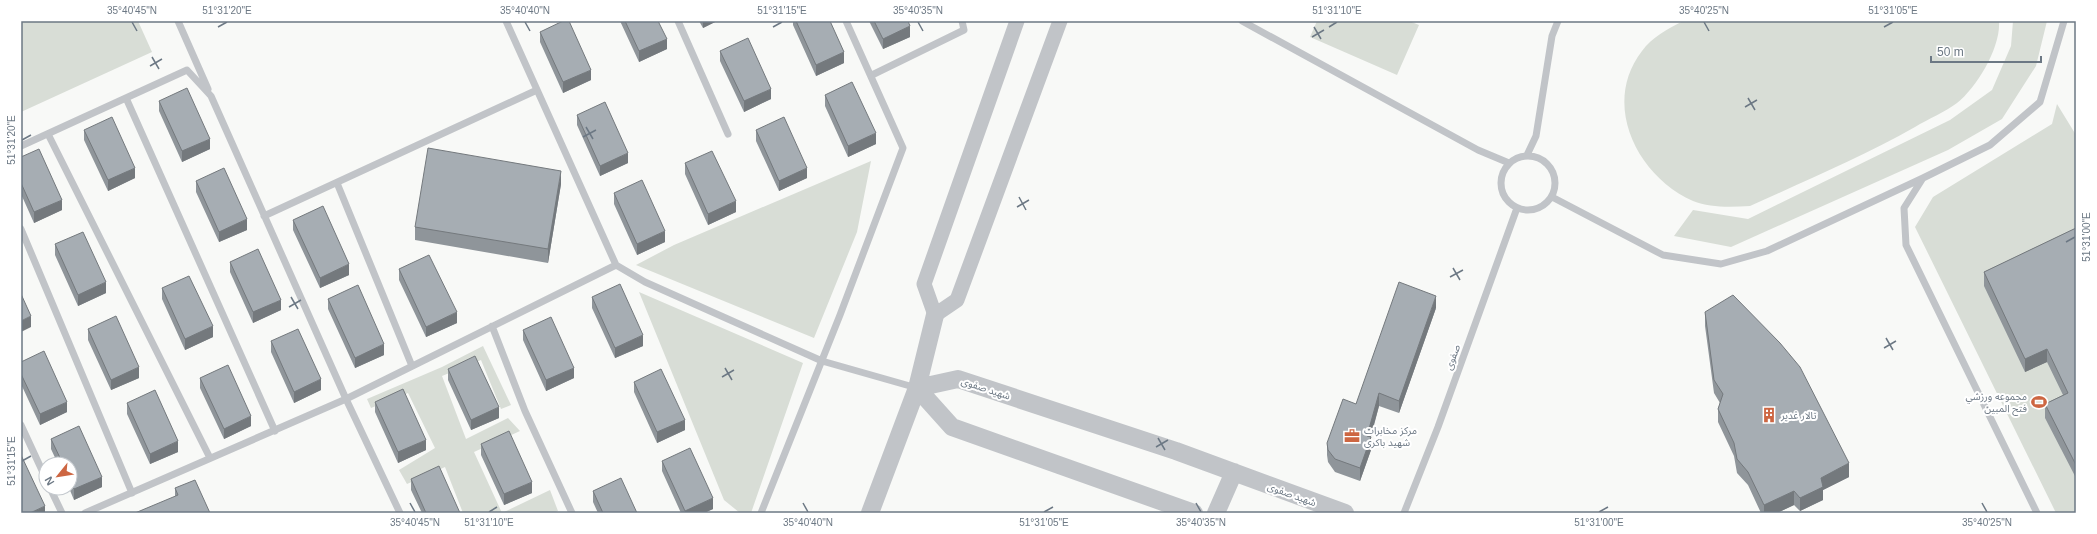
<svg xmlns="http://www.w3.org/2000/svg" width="2097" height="534" font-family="Helvetica,'Noto Sans Arabic',sans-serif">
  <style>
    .green { fill: #d8ddd6 }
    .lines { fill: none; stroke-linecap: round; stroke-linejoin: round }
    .service { stroke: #c1c4c8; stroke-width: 7 }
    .minor { stroke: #c1c4c8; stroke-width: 15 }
    .tertiary { stroke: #c1c4c8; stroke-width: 18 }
    .wall { fill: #8f959a }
    .shaded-wall { fill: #74797d }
    .building { fill: #a6adb3; stroke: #74797d }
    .ticks { fill: none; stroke: #6c7884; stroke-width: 1.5 }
    .labels { text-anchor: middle; stroke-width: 4; stroke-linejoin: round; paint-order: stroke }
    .street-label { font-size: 10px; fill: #6c7884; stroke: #fff }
    .poi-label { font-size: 10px; fill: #6c7884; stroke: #fff; text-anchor: start }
    .neatline { fill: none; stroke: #6c7884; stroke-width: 1.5 }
    .ticks-label { font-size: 10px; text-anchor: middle; fill: #6c7884 }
  </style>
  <rect width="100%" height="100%" fill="#f8f9f7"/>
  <path class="green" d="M 21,21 L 138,21 L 152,52 L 21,112 Z
    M 1317,21 L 1409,21 L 1419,25 L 1397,75 L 1310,37 Z
    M 1683,21 L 1999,21 C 2001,47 1977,87 1957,103 C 1945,112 1928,119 1915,127 C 1862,157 1805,181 1750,206 C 1731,207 1710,208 1693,201 C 1637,176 1601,104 1642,51 C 1652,37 1668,29 1683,21 Z
    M 2013,21 L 2047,21 L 2036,66 L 2002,119 L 1948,150 L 1731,247 L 1674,236 L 1693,210 L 1748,219 L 1950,120 L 1992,90 L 2011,46 Z
    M 2057,104 L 2076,135 L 2076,513 L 2056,513 L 1915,227 L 1933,197 L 2052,124 Z
    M 871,161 L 857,232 L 814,338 L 636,265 L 674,245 Z
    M 639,292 L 803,363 L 751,513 L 740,513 L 724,500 Z
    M 483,346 L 511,405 L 501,409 L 481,360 L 442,376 L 466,439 L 508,418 L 520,431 L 474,452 L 502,513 L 463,513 L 445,467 L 407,484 L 399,470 L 435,448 L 408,393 L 371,408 L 367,399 L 442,367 Z
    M 550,490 L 558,511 L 553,513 L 502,513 Z"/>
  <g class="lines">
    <path class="service" d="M 178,21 L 208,89
      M 506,21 L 616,265 L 645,282 L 822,361 L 917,388
      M 678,21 L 728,134
      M 1242,21 L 1478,150 L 1509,163
      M 872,75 L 964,30 L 962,21
      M 126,98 L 275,431
      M 48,134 L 210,458
      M 21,146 L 187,70 L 211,96 L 346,399 L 85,513
      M 1527,155 L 1536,136 L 1552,36 L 1558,21
      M1501 183a27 27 0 1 1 54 0a27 27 0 1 1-54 0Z
      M 337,183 L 412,366
      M 1552,197 L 1663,255 L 1721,264 L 1767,251 L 1923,178
      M 264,216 L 537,90
      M 21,229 L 132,493
      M 492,326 L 525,411 L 572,513
      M 21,425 L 46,479
      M 50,488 L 62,513
      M 400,513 L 346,399 L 616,265
      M 761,513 L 840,315 L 903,148 L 846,21
      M 1404,513 L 1438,427 L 1517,208
      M 2037,513 L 1906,245 L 1904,208 L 1923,178 L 1990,145 L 2040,102 L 2064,21"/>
    <path class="minor" d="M 1017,21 L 924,284 L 935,315 L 957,300 L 1060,21"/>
    <path class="tertiary" d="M 870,513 L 917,388 L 935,315
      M 1194,513 L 952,427 L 917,388 L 958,379 L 1176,451 L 1345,513
      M 1216,513 L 1234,472"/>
  </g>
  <path class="wall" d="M 620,21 L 658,21 L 667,49 L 639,62 Z
    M 699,21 L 717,21 L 703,28 Z
    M 793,21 L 830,21 L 844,63 L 816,76 L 793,25 Z
    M 869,21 L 908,21 L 910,37 L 883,49 Z
    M 540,32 L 591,80 L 563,93 L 540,42 Z
    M 720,51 L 771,99 L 744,112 L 720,61 Z
    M 825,95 L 876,144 L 848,157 L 825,106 Z
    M 159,101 L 210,149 L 182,162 L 159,111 Z
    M 577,115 L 628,163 L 600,176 L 577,125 Z
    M 84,130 L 135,178 L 108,191 L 84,140 Z
    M 756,130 L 807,178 L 779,191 L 756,141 Z
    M 21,157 L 62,210 L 34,223 L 21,194 Z
    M 685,163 L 736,212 L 708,225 L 685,174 Z
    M 196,181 L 247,230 L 219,242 L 196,192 Z
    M 561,184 L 548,263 L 415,240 L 415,227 Z
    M 614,193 L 665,242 L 637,255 L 614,204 Z
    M 293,220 L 349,275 L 320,288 L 293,230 Z
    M 2076,228 L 2076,478 L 2045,418 L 2045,404 L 2063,395 L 2047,362 L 2025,372 L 1984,286 L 1984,272 Z
    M 55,244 L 106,293 L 78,306 L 55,255 Z
    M 230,262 L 281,310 L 253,323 L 230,272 Z
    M 399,269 L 457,323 L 426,337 L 399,280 Z
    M 162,288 L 213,337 L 185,350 L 162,299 Z
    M 592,297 L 643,346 L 615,358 L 592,308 Z
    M 328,299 L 384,355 L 355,368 L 328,309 Z
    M 1436,308 L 1399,413 L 1379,406 L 1371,437 L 1371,450 L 1360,481 L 1335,472 L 1328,462 L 1327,455 L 1327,443 L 1356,404 Z
    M 1705,312 L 1849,477 L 1823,490 L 1823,500 L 1800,511 L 1794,505 L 1777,513 L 1761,513 L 1748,485 L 1737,473 L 1734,456 L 1718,422 L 1718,409 L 1720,403 L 1714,393 L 1705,326 Z
    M 88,329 L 139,378 L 111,390 L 88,340 Z
    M 523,330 L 574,378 L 546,391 L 523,340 Z
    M 271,341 L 321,390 L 294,403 L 271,352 Z
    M 21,362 L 67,412 L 40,425 L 21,384 Z
    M 448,369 L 499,418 L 471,430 L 448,380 Z
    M 200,378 L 251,426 L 224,439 L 200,388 Z
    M 634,382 L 685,430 L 657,443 L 634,392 Z
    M 375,402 L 426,450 L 398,463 L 375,412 Z
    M 127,403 L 178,452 L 150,464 L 127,414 Z
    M 51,439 L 102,487 L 74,500 L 69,488 L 70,488 L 70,464 L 58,464 L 51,449 Z
    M 481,444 L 532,493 L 504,505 L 481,455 Z
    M 662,461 L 713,509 L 704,513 L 681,513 L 662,471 Z
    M 411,479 L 460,513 L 422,513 L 411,490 Z
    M 175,488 L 210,513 L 175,496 Z
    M 593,491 L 637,513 L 598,513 L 593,502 Z"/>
  <path class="shaded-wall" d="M 703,21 L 717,21 L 703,28 Z
    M 910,26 L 910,37 L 883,49 L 883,39 Z
    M 667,39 L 667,49 L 639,62 L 639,51 Z
    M 844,52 L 844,63 L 816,76 L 816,65 Z
    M 591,70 L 591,80 L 563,93 L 563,82 Z
    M 771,89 L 771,99 L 744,112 L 744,101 Z
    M 876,133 L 876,144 L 848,157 L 848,146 Z
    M 210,139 L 210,149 L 182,162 L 182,151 Z
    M 628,153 L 628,163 L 600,176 L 600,166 Z
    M 135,168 L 135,178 L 108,191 L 108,180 Z
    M 807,168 L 807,178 L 779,191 L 779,181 Z
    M 561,171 L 561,184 L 548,263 L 548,249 Z
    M 62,200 L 62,210 L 34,223 L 34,212 Z
    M 736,201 L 736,212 L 708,225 L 708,214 Z
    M 247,219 L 247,230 L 219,242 L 219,232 Z
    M 665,231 L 665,242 L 637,255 L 637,244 Z
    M 349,264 L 349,275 L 320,288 L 320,278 Z
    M 106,282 L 106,293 L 78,306 L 78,295 Z
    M 1436,296 L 1436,308 L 1399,413 L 1399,401 Z
    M 281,300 L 281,310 L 253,323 L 253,312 Z
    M 457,312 L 457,323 L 426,337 L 426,327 Z
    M 31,316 L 31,327 L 21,332 L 21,321 Z
    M 213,326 L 213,337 L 185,350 L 185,339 Z
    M 643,335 L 643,346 L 615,358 L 615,348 Z
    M 384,344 L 384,355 L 355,368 L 355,358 Z
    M 2047,349 L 2047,362 L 2025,372 L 2025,359 Z
    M 139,367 L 139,378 L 111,390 L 111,380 Z
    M 574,368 L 574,378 L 546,391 L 546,380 Z
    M 321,379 L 321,390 L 294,403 L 294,392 Z
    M 1379,393 L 1379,406 L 1367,449 L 1367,436 Z
    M 67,402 L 67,412 L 40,425 L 40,414 Z
    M 499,407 L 499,418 L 471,430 L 471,420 Z
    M 251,416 L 251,426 L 224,439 L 224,429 Z
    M 685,420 L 685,430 L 657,443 L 657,432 Z
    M 1371,437 L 1371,450 L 1360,481 L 1360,468 Z
    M 426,440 L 426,450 L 398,463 L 398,452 Z
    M 178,441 L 178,452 L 150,464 L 150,454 Z
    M 1849,463 L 1849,477 L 1823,490 L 1823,500 L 1800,511 L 1800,498 L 1821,478 Z
    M 102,477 L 102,487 L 74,500 L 74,489 Z
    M 532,482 L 532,493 L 504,505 L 504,494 Z
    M 1794,491 L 1794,505 L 1777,513 L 1764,513 L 1764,505 Z
    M 713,498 L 713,509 L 704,513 L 685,513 L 685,511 Z
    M 45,506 L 45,513 L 30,513 Z"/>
  <path class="building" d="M 563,21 L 569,21 L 591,70 L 563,82 L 540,32 Z
    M 625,21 L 658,21 L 667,39 L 639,51 Z
    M 796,21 L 830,21 L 844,52 L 816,65 Z
    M 874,21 L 908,21 L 910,26 L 883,39 Z
    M 748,38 L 771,89 L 744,101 L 720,51 Z
    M 852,82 L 876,133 L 848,146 L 825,95 Z
    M 187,88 L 210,139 L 182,151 L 159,101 Z
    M 605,102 L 628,153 L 600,166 L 577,115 Z
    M 112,117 L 135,168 L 108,180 L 84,130 Z
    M 784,117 L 807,168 L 779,181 L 756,130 Z
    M 428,148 L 561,171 L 548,249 L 415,227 Z
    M 39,149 L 62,200 L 34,212 L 21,183 L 21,157 Z
    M 712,151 L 736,201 L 708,214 L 685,163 Z
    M 224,168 L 247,219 L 219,232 L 196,181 Z
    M 642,180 L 665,231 L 637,244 L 614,193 Z
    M 323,206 L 349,264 L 320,278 L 293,220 Z
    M 2076,228 L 2076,465 L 2045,404 L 2068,393 L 2047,349 L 2025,359 L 1984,272 Z
    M 83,232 L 106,282 L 78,295 L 55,244 Z
    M 258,249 L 281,300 L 253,312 L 230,262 Z
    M 429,255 L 457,312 L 426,327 L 399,269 Z
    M 189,276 L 213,326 L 185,339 L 162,288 Z
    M 1399,282 L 1436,296 L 1399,401 L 1379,393 L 1367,436 L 1371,437 L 1360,468 L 1335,459 L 1328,450 L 1327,443 L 1343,399 L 1356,404 Z
    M 620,284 L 643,335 L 615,348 L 592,297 Z
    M 358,285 L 384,344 L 355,358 L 328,299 Z
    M 21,294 L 31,316 L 21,321 Z
    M 1733,295 L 1780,343 L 1800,367 L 1849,463 L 1821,478 L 1823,487 L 1800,498 L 1794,491 L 1764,505 L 1748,472 L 1737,459 L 1734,443 L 1718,409 L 1723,394 L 1714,380 L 1705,312 Z
    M 116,316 L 139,367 L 111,380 L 88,329 Z
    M 551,317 L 574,368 L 546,380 L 523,330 Z
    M 298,329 L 321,379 L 294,392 L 271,341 Z
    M 44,351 L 67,402 L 40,414 L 21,374 L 21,362 Z
    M 475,356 L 499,407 L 471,420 L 448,369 Z
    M 228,365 L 251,416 L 224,429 L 200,378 Z
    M 661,369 L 685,420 L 657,432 L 634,382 Z
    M 403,389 L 426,440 L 398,452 L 375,402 Z
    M 155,390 L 178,441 L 150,454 L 127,403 Z
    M 79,426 L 102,477 L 74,489 L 70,480 L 70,464 L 63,464 L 51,439 Z
    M 509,431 L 532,482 L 504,494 L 481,444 Z
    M 690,448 L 713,498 L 685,511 L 662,461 Z
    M 21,455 L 45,506 L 30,513 L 21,513 Z
    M 439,466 L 460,513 L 426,513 L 411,479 Z
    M 621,478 L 637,513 L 603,513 L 593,491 Z
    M 195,480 L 210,513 L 135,513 L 178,495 L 175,488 Z"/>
  <path class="ticks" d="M 132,22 L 137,31M 525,22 L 530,31M 918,22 L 923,31M 1704,22 L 1709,31M 218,27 L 227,22M 773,27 L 782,22M 1314,27 L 1321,39M 1329,27 L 1337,22M 1884,27 L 1893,22M 1312,37 L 1324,30M 152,57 L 159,69M 150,66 L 162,59M 1748,98 L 1755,110M 1745,107 L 1757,100M 586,127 L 593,139M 583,137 L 596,130M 22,140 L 31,135M 1019,197 L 1026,210M 1017,207 L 1029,200M 2066,242 L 2075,237M 1453,268 L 1460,280M 1450,277 L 1463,270M 291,297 L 298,309M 289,307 L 301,300M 1886,338 L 1893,350M 1884,348 L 1896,341M 725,368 L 732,380M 722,377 L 734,370M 1158,438 L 1165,450M 1156,447 L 1168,440M 22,461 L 31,456M 410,503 L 415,512M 803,503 L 808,512M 1196,503 L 1201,512M 1982,503 L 1987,512M 489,512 L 497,507M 1044,512 L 1053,507M 1599,512 L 1608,507"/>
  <defs>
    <symbol id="stadium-bare" viewBox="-9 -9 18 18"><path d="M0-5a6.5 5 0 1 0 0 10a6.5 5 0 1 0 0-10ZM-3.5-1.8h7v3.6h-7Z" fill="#cd6642" stroke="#fff" stroke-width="2.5" paint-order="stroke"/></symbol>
    <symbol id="building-bare" viewBox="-9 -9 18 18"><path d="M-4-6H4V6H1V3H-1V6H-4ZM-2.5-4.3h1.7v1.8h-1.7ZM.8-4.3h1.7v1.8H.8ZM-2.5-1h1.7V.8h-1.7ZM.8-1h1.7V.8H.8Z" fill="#cd6642" stroke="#fff" stroke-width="2.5" paint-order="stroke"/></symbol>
    <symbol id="office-bare" viewBox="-9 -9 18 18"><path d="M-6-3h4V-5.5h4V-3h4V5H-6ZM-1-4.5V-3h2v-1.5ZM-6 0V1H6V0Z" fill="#cd6642" stroke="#fff" stroke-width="2.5" paint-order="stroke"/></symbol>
  </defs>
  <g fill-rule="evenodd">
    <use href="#stadium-bare" x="2028" y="391" width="22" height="22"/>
    <use href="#building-bare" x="1758" y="404" width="22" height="22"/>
    <use href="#office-bare" x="1341" y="425" width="22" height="22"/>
  </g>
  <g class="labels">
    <g class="street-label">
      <text transform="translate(1452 357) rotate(-70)" y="4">صفوی</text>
      <text transform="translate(986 388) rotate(18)" y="4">شهید صفوی</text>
      <text transform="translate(1292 494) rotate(20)" y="4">شهید صفوی</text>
    </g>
    <g class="poi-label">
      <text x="2027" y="400" text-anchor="end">مجموعه ورزشي<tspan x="2027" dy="12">فتح المبين</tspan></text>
      <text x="1781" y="419">تالار غدیر</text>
      <text x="1364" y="434">مرکز مخابرات<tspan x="1364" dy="12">شهید باکری</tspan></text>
    </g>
  </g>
  <rect width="2097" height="534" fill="none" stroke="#ffffff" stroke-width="44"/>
  <g transform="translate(58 476) rotate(240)"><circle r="19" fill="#ffffff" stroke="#c4c9ce"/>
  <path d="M0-3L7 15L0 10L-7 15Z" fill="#cd6642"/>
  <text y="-6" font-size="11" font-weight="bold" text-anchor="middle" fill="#6c7884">N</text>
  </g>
  <path d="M1931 56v6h110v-6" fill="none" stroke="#6c7884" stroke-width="2"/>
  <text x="1937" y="56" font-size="12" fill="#6c7884" stroke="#ffffff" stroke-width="3" paint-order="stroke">50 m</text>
  <rect x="22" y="22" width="2053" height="490" class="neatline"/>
  <g class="ticks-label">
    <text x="132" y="14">35°40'45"N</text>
    <text x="227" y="14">51°31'20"E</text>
    <text x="525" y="14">35°40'40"N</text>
    <text x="782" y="14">51°31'15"E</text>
    <text x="918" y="14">35°40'35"N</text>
    <text x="1337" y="14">51°31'10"E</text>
    <text x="1704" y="14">35°40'25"N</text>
    <text x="1893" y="14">51°31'05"E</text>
    <text transform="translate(11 140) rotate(-90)" y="4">51°31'20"E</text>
    <text transform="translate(2086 237) rotate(-90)" y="4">51°31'00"E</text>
    <text transform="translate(11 461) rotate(-90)" y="4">51°31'15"E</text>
    <text x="415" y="526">35°40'45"N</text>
    <text x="489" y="526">51°31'10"E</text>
    <text x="808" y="526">35°40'40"N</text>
    <text x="1044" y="526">51°31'05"E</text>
    <text x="1201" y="526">35°40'35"N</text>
    <text x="1599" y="526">51°31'00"E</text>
    <text x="1987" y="526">35°40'25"N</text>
  </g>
</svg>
